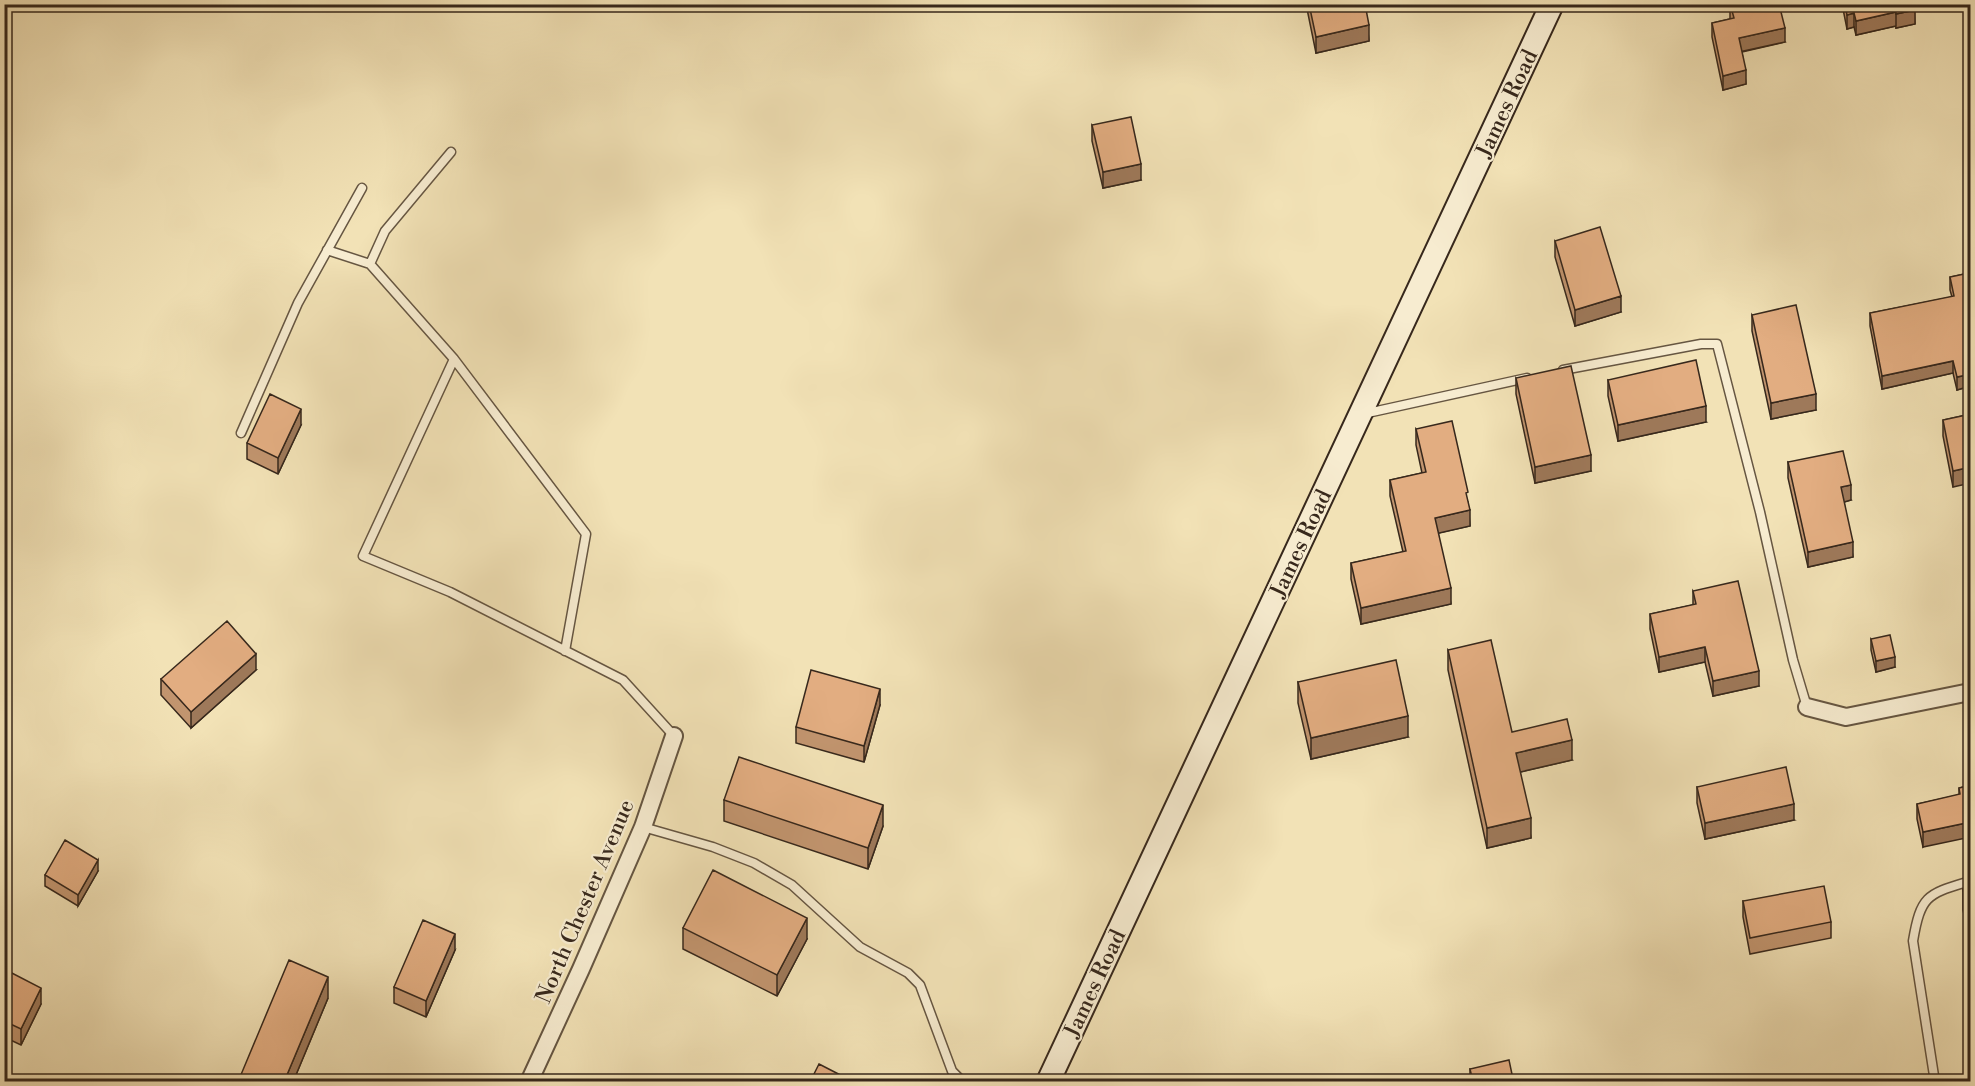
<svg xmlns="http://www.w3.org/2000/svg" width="1975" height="1086" font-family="'Libre Bodoni',serif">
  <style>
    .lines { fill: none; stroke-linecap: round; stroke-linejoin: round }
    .lane-casing { stroke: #665642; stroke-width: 11 }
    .street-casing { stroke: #665642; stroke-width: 20 }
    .secondary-casing { stroke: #37281c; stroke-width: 26 }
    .lane { stroke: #f7ecd0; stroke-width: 8 }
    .street { stroke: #f7ecd0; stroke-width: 16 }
    .secondary { stroke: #f7ecd0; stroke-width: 22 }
    .wall { fill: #c2956f; stroke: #37281c; stroke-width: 1.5 }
    .shaded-wall { fill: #9e795a; stroke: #37281c; stroke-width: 1.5 }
    .building { fill: #e2ad81; stroke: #37281c; stroke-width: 1.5 }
    .labels { text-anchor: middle; stroke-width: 4.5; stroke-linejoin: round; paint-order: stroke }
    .street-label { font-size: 22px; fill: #37281c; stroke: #f7ecd0 }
  </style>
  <rect width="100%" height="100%" fill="#f2e2b6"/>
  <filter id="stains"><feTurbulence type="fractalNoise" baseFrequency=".00333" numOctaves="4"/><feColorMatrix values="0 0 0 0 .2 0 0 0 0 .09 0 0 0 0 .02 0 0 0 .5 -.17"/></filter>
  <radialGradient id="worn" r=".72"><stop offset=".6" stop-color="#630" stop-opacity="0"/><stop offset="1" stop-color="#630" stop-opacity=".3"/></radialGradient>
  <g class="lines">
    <defs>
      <path id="lane" d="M 451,152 L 385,231 L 370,264 L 454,359 L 363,556 L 450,592 L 623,680 L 674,736
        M 327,250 L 370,264
        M 454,359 L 586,534 L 565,651
        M 1563,370 L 1701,344 L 1717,344 L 1760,512 L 1793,660 L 1807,707
        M 1363,414 L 1527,378
        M 241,433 L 298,303 L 362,188
        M 643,827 L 713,847 L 754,863 L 792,885 L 860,947 L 908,973 L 920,985 L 952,1071 L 963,1082
        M 1935,1082 L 1913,941 C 1921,894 1928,894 1970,881"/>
      <path id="street" d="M 1807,707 L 1846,717 L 1970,692
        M 529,1082 L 581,969 L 643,827 L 674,736"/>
      <path id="secondary" d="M 1048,1082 L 1552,4"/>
    </defs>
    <use href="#lane" class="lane-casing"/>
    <use href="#street" class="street-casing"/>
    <use href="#secondary" class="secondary-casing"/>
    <use href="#lane" class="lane"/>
    <use href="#street" class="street"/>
    <use href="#secondary" class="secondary"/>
  </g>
  <path class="wall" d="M 1306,4 L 1365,4 L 1369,41 L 1316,53 Z
    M 1730,4 L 1785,42 L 1742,52 L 1746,84 L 1723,90 L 1712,37 L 1712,23 L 1730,19 Z
    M 1842,4 L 1914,4 L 1915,24 L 1896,28 L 1896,26 L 1856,35 L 1854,27 L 1847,29 Z
    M 1092,125 L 1141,180 L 1103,188 L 1092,141 Z
    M 1555,241 L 1621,312 L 1575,326 L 1555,257 Z
    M 1969,273 L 1968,392 L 1967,387 L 1957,390 L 1953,373 L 1882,389 L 1870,326 L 1870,313 L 1952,297 L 1950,290 L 1950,277 Z
    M 1752,315 L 1816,410 L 1771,419 L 1752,331 Z
    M 1516,378 L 1591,471 L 1535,483 L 1516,394 Z
    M 1608,380 L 1706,422 L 1618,441 L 1608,396 Z
    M 1971,414 L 1953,487 L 1943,436 L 1943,420 Z
    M 301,425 L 278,474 L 247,459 L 247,443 Z
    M 1416,429 L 1468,502 L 1470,526 L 1438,533 L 1451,604 L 1361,624 L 1351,579 L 1351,563 L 1403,552 L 1390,496 L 1390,480 L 1422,473 L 1416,445 Z
    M 1788,462 L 1851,500 L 1844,502 L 1853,557 L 1808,567 L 1788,478 Z
    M 1693,591 L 1759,686 L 1713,696 L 1705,662 L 1659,672 L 1650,629 L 1650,614 L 1693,605 Z
    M 1871,639 L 1895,667 L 1876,672 L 1871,650 Z
    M 1448,650 L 1512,732 L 1572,760 L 1520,772 L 1531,838 L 1487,848 L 1448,670 Z
    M 256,670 L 191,728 L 161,695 L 161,679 Z
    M 1298,682 L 1408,737 L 1311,759 L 1298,703 Z
    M 880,705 L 864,762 L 796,743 L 796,727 Z
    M 1971,785 L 1923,847 L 1917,819 L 1917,804 L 1959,795 L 1959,788 Z
    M 1697,787 L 1794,820 L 1705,839 L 1697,803 Z
    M 724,800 L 883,826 L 868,869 L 724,821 Z
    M 98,871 L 78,906 L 45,886 L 45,875 Z
    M 1971,887 L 1971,946 L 1963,910 L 1963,889 Z
    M 1743,901 L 1831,922 L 1831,938 L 1750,954 L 1743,917 Z
    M 683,928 L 807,939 L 777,996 L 683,949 Z
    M 455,950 L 426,1017 L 394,1003 L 394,987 Z
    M 4,972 L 41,1004 L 21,1045 L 4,1037 Z
    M 328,998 L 293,1082 L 240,1082 L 240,1077 Z
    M 1470,1069 L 1513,1082 L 1470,1082 Z"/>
  <path class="shaded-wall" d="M 1915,10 L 1915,24 L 1896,28 L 1896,14 Z
    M 1896,12 L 1896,26 L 1856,35 L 1856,21 Z
    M 1854,13 L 1854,27 L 1847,29 L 1847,15 Z
    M 1369,25 L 1369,41 L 1316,53 L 1316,37 Z
    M 1785,28 L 1785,42 L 1739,52 L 1739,38 Z
    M 1746,70 L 1746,84 L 1723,90 L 1723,76 Z
    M 1141,164 L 1141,180 L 1103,188 L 1103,172 Z
    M 1621,296 L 1621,312 L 1575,326 L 1575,310 Z
    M 1953,361 L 1953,373 L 1882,389 L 1882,376 Z
    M 1967,375 L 1967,387 L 1957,390 L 1957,377 Z
    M 1971,379 L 1971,392 L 1968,392 L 1968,380 Z
    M 1816,394 L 1816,410 L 1771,419 L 1771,403 Z
    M 1706,406 L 1706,422 L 1618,441 L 1618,425 Z
    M 301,409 L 301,425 L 278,474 L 278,458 Z
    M 1591,455 L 1591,471 L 1535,483 L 1535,467 Z
    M 1971,467 L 1971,483 L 1953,487 L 1953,471 Z
    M 1851,485 L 1851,500 L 1841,503 L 1841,487 Z
    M 1470,510 L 1470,526 L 1435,534 L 1435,518 Z
    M 1853,542 L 1853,557 L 1808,567 L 1808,552 Z
    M 1451,588 L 1451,604 L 1361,624 L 1361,608 Z
    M 1705,647 L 1705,662 L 1659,672 L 1659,657 Z
    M 256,654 L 256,670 L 191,728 L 191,712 Z
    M 1895,657 L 1895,667 L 1876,672 L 1876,661 Z
    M 1759,671 L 1759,686 L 1713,696 L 1713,681 Z
    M 880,689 L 880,705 L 864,762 L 864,746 Z
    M 1408,716 L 1408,737 L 1311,759 L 1311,738 Z
    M 1572,740 L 1572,760 L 1516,773 L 1516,753 Z
    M 1794,804 L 1794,820 L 1705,839 L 1705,823 Z
    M 883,805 L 883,826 L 868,869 L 868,848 Z
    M 1531,818 L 1531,838 L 1487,848 L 1487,828 Z
    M 1971,822 L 1971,837 L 1923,847 L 1923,832 Z
    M 98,860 L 98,871 L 78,906 L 78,895 Z
    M 807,918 L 807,939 L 777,996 L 777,975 Z
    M 455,934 L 455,950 L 426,1017 L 426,1001 Z
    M 328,977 L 328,998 L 293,1082 L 284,1082 Z
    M 41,988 L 41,1004 L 21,1045 L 21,1029 Z"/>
  <path class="building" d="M 1309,4 L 1365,4 L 1369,25 L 1316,37 Z
    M 1730,4 L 1779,4 L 1785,28 L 1739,38 L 1746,70 L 1723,76 L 1712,23 L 1734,18 Z
    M 1845,4 L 1914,4 L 1915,10 L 1896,14 L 1896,12 L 1856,21 L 1854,13 L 1847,15 Z
    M 1131,117 L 1141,164 L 1103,172 L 1092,125 Z
    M 1600,227 L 1621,296 L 1575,310 L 1555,241 Z
    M 1969,273 L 1971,277 L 1971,379 L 1968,380 L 1967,375 L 1957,377 L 1953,361 L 1882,376 L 1870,313 L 1954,296 L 1950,277 Z
    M 1796,305 L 1816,394 L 1771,403 L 1752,315 Z
    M 1696,360 L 1706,406 L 1618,425 L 1608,380 Z
    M 1571,366 L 1591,455 L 1535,467 L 1516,378 Z
    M 270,394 L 301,409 L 278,458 L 247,443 Z
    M 1971,414 L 1971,467 L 1953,471 L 1943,420 Z
    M 1452,421 L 1468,492 L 1466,493 L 1470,510 L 1435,518 L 1451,588 L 1361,608 L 1351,563 L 1406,551 L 1390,480 L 1426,472 L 1416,429 Z
    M 1843,451 L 1851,485 L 1841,487 L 1853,542 L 1808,552 L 1788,462 Z
    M 1738,581 L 1759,671 L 1713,681 L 1705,647 L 1659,657 L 1650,614 L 1696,604 L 1693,591 Z
    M 227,621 L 256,654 L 191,712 L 161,679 Z
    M 1890,635 L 1895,657 L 1876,661 L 1871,639 Z
    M 1491,640 L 1512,732 L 1567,719 L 1572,740 L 1516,753 L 1531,818 L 1487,828 L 1448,650 Z
    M 1396,660 L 1408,716 L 1311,738 L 1298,682 Z
    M 811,670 L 880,689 L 864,746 L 796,727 Z
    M 739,757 L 883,805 L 868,848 L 724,800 Z
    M 1786,767 L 1794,804 L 1705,823 L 1697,787 Z
    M 1971,785 L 1971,822 L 1923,832 L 1917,804 L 1960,794 L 1959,788 Z
    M 65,840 L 98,860 L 78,895 L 45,875 Z
    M 713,870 L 807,918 L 777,975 L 683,928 Z
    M 1824,886 L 1831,922 L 1750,938 L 1743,901 Z
    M 1971,887 L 1971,925 L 1963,889 Z
    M 423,920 L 455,934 L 426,1001 L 394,987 Z
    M 289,960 L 328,977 L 284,1082 L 251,1082 L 240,1077 Z
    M 6,970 L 41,988 L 21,1029 L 4,1021 L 4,972 Z
    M 1509,1060 L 1513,1079 L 1501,1082 L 1473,1082 L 1470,1069 Z
    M 819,1064 L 854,1082 L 810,1082 Z"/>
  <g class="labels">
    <g class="street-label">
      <text transform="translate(1506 103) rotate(-65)" y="8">James Road</text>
      <text transform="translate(1300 543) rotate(-65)" y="8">James Road</text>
      <text transform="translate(584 901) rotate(-67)" y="8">North Chester Avenue</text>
      <text transform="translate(1094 983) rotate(-65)" y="8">James Road</text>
    </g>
  </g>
  <rect width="1975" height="1086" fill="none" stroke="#f2e2b6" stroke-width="24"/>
  <rect x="6" y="6" width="1963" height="1074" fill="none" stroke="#37281c" stroke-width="3"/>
  <rect x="12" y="12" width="1951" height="1062" fill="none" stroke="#37281c" stroke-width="1.5"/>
  <rect width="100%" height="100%" filter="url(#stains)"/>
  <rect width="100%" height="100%" fill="url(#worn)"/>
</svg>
